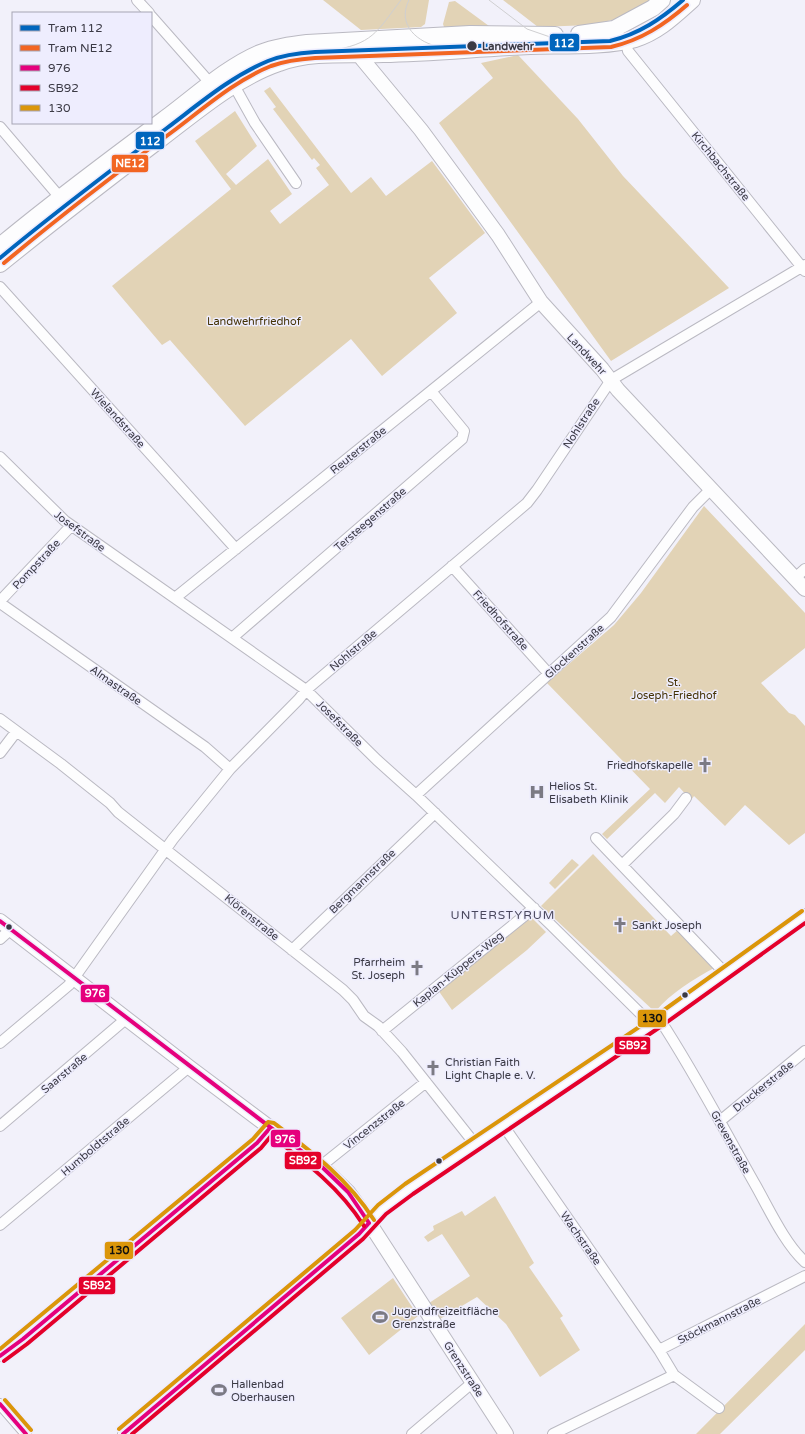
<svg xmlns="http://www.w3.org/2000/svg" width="805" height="1434" font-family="'Varela Round',sans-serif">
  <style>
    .green { fill: #e2d3b6 }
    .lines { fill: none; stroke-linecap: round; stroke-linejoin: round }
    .street-casing { stroke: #bab9c2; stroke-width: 12 }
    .secondary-casing { stroke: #bab9c2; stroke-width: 16 }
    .primary-casing { stroke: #bab9c2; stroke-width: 18 }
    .street { stroke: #fdfdfe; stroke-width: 10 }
    .secondary { stroke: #fdfdfe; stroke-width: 14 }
    .primary { stroke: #fdfdfe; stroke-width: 16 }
    .tram { stroke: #cfcfd1; stroke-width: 1 }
    .bus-1-casing { stroke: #eeedfe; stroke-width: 7 }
    .bus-2-casing { stroke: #eeedfe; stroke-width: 7 }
    .bus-3-casing { stroke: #eeedfe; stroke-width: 7 }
    .bus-1 { stroke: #e5007d; stroke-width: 4 }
    .bus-2 { stroke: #e4002b; stroke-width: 4 }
    .bus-3 { stroke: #db960a; stroke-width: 4 }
    .tram-1-casing { stroke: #eeedfe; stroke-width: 7 }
    .tram-2-casing { stroke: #eeedfe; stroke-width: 7 }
    .tram-1 { stroke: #0065bd; stroke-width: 4 }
    .tram-2 { stroke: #f26522; stroke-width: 4 }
    .stop-dot { fill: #3b3a45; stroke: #eeedfe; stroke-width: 1.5 }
    .labels { text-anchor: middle; stroke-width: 3; stroke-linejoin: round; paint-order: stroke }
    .stop-label { font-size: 11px; font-weight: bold; fill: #3b3a45; stroke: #eeedfe; text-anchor: start }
    .street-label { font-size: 11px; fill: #3b3a45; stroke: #eeedfe }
    .park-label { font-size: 11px; fill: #443204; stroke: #eeedfe }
    .poi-label { font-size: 11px; fill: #3b3a45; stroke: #eeedfe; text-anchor: start }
    .neighbourhood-label { font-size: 12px; letter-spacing: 1px; fill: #49475d; stroke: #eeedfe }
    .line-badge { stroke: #eeedfe; stroke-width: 1.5 }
    .badge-label { font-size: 11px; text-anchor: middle; font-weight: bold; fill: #fff }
    .pale-badge-label { font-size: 11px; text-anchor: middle; font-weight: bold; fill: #111 }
  </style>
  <rect width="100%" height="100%" fill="#f2f1fa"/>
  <path class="green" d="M 323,0 L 429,0 L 425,24 L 421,27 L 361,30 Z
    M 503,0 L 650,0 L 639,8 L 616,19 L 591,25 L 538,27 Z
    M 455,1 L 489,26 L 444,27 L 443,24 L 449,2 Z
    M 518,55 L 578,119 L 623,176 L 729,288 L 611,361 L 439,123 L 493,78 L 481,63 Z
    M 270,87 L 351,193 L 371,177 L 386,196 L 432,161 L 485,233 L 429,278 L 457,313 L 382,376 L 351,339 L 245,426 L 170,340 L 162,345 L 112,286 L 231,189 L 195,141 L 235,111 L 257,146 L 226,174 L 236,185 L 268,159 L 292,194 L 270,211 L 280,224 L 329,185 L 316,168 L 320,165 L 314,158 L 312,160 L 273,109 L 276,107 L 264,91 Z
    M 704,506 L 805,613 L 805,648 L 761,683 L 789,713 L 795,715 L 805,726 L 805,833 L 789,845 L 745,805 L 725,826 L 694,796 L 691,800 L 679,787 L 665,803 L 655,793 L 607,839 L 602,834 L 650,789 L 547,683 L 614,625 L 641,593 Z
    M 593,854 L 671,936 L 679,929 L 716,967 C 692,980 672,992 655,1012 L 541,906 Z
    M 572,859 L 579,865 L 555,889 L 549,883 Z
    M 530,916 L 546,932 L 527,950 L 452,1010 L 438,990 Z
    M 495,1196 L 534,1263 L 529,1267 L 563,1316 L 560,1318 L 580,1350 L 540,1377 L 506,1324 L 477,1297 L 433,1323 L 423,1307 L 470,1276 L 442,1234 L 428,1242 L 424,1237 L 434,1230 L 433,1226 L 462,1211 L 465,1216 Z
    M 393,1278 L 418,1316 L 369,1355 L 341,1318 Z
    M 805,1324 L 805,1350 L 720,1434 L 696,1434 Z"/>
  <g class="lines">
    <defs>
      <path id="street" d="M 137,0 L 149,13
        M 151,16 L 211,84 L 215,85
        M 626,41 L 628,51 L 805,271
        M 231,80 L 255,123 L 296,183
        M 0,127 L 63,201
        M 0,287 L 236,549
        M 0,457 L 65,521 L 306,690 L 377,760 L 416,795 L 550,924 L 652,1025
        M 452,566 L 549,674
        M 795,578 L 805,569
        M 175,598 L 541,302
        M 0,601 L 71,526
        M 0,603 L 205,747 L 230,769
        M 232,638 L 462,439 L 464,431 L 431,391
        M 0,719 L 61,764 L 110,803 L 118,812 L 343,990 L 353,1000 L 364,1016 L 378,1026 L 402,1052 L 475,1144
        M 0,753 L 16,732
        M 416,795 L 611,617 L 693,507 L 711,489
        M 596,838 L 725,973
        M 622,865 L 674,814 L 686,798
        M 0,939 L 11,929
        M 292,950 L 435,813
        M 660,1020 C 695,1073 724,1130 756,1186 C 769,1209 785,1244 805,1262
        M 382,1031 L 534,908
        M 0,1043 L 69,985 L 173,839 L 230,769 L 299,699 L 306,690 L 527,503 L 537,490 L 611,380 L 805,265
        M 720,1121 L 805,1051
        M 503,1125 L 659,1350
        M 0,1126 L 127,1018
        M 321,1166 L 426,1082
        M 0,1225 L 189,1067
        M 0,1356 L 23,1339 L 257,1143 L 270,1128
        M 674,1375 L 719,1408
        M 0,1404 L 26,1434
        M 123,1434 L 359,1234 L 369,1223
        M 412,1434 L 472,1383
        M 553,1434 L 674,1375 L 659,1350 L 805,1276"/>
      <path id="secondary" d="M 356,45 L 359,54 L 363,60 L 421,130 L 460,183 L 498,235 L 541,302 L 602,369 L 618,390 L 805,589
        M 0,921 L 189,1067 L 321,1166 L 348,1192 L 361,1210 L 506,1434
        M 369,1223 L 382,1210 L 442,1166 L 660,1020 L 805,916"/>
      <path id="primary" d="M 579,34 L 614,29 L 653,8 L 662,0
        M 0,246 C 55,200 112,158 170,115 C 198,94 227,67 260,53 C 275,47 291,45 307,43 L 470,34 L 555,35
        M 0,264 C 52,222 105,181 159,140 C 196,112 235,78 279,63 C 311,51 350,55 383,54 C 432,53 481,48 530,46 C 560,45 607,47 635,39 C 658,32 674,16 692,0"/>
    </defs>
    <use href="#street" class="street-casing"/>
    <use href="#secondary" class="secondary-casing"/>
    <use href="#primary" class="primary-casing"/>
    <use href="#street" class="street"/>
    <use href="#secondary" class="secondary"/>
    <use href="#primary" class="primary"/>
    <path class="tram" d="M 409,0 C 396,25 418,43 440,47
      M 489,0 L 527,29 L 553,38
      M 329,51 C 373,44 376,33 401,0"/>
    <defs>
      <path id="bus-1" d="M 0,921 L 321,1166 L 348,1192 L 369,1223
        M 0,1356 L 23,1339 L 257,1143 L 270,1128
        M 0,1404 L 26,1434
        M 123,1434 L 359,1234 L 369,1223"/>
      <path id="bus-2" d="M 4,1361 L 27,1344 L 261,1148 L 271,1136 C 307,1163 340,1188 364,1226
        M 132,1434 L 363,1239 L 386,1214 L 413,1194 L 663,1025 L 805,923"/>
      <path id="bus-3" d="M 0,1349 L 253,1139 L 268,1122 L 274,1123 C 312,1152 348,1179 374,1220
        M 5,1400 L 31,1430
        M 119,1429 L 355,1230 L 378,1205 L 405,1184 L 657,1015 L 802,911"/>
    </defs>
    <use href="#bus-1" class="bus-1-casing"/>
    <use href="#bus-2" class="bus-2-casing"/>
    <use href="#bus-3" class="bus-3-casing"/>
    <use href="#bus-1" class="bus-1"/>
    <use href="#bus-2" class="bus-2"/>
    <use href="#bus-3" class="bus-3"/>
    <defs>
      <path id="tram-1" d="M 0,258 C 54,213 111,170 167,128 C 199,104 230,77 268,61 C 283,55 299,53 315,52 L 610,41 C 639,34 661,19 683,0"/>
      <path id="tram-2" d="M 4,263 C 59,217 115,174 172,132 C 203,109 234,81 271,66 C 285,61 300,59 315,58 L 611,47 C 641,40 664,25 687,5"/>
    </defs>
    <use href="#tram-1" class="tram-1-casing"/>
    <use href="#tram-2" class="tram-2-casing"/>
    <use href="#tram-1" class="tram-1"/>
    <use href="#tram-2" class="tram-2"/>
  </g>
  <defs>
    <symbol id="church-bare" viewBox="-9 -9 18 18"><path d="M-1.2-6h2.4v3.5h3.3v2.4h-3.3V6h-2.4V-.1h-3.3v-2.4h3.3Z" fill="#7b7a84" stroke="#eeedfe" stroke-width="2.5" paint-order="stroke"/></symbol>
    <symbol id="hospital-bare" viewBox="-9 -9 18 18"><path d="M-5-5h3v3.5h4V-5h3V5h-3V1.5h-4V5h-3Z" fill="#7b7a84" stroke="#eeedfe" stroke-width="2.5" paint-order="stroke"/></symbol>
    <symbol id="stadium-bare" viewBox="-9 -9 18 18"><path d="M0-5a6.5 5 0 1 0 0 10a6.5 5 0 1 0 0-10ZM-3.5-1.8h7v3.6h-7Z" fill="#7b7a84" stroke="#eeedfe" stroke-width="2.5" paint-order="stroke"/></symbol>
  </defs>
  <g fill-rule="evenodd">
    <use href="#church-bare" x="694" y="754" width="22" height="22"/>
    <use href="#hospital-bare" x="526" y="781" width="22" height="22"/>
    <use href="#church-bare" x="609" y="914" width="22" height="22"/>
    <use href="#church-bare" x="406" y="957" width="22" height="22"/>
    <use href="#church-bare" x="422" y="1057" width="22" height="22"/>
    <use href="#stadium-bare" x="369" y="1306" width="22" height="22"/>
    <use href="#stadium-bare" x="208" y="1379" width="22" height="22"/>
  </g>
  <g class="stop-dot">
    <circle cx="472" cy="46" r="5.5"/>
    <circle cx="9" cy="927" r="3.5"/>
    <circle cx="685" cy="995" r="3.5"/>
    <circle cx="439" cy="1161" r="3.5"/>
  </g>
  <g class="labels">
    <g class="stop-label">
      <text x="482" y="50">Landwehr</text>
    </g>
    <g class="street-label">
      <text transform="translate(721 166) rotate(51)" y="4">Kirchbachstraße</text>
      <text transform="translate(587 354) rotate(47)" y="4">Landwehr</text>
      <text transform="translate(118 418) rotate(48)" y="4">Wielandstraße</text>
      <text transform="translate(581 423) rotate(-57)" y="4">Nohlstraße</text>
      <text transform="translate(358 450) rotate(-39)" y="4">Reuterstraße</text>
      <text transform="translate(370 519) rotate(-41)" y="4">Tersteegenstraße</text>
      <text transform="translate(80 531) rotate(37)" y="4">Josefstraße</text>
      <text transform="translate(36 564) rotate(-47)" y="4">Pompstraße</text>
      <text transform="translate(501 620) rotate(48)" y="4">Friedhofstraße</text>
      <text transform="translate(353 650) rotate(-40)" y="4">Nohlstraße</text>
      <text transform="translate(574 651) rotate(-42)" y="4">Glockenstraße</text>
      <text transform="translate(116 685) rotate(35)" y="4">Almastraße</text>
      <text transform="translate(340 723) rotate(45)" y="4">Josefstraße</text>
      <text transform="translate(362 881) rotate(-44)" y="4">Bergmannstraße</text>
      <text transform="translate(252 917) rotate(39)" y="4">Klörenstraße</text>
      <text transform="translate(458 969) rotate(-39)" y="4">Kaplan-Küppers-Weg</text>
      <text transform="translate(64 1073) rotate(-40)" y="4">Saarstraße</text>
      <text transform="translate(763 1086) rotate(-39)" y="4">Druckerstraße</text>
      <text transform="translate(374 1124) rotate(-38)" y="4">Vincenzstraße</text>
      <text transform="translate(731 1142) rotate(61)" y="4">Grevenstraße</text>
      <text transform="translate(95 1146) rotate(-40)" y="4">Humboldtstraße</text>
      <text transform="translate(581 1238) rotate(55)" y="4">Wachstraße</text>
      <text transform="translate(719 1320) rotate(-27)" y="4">Stöckmannstraße</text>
      <text transform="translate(464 1369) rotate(57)" y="4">Grenzstraße</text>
    </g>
    <g class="park-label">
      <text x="254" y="325">Landwehrfriedhof</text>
      <text x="674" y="686">St.<tspan x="674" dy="13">Joseph-Friedhof</tspan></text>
    </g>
    <g class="poi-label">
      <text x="693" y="769" text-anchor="end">Friedhofskapelle</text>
      <text x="549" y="790">Helios St.<tspan x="549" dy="13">Elisabeth Klinik</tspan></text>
      <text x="632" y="929">Sankt Joseph</text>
      <text x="405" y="966" text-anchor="end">Pfarrheim<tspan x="405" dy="13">St. Joseph</tspan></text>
      <text x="445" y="1066">Christian Faith<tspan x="445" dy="13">Light Chaple e. V.</tspan></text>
      <text x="392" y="1315">Jugendfreizeitfläche<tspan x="392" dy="13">Grenzstraße</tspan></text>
      <text x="231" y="1388">Hallenbad<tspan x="231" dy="13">Oberhausen</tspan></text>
    </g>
    <g class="neighbourhood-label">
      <text x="503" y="919">UNTERSTYRUM</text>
    </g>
  </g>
  <g class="line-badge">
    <rect x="549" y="33" width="31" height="19" rx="4" fill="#0065bd"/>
    <rect x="135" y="131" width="30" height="19" rx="4" fill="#0065bd"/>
    <rect x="111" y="154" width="38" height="19" rx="4" fill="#f26522"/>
    <rect x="80" y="984" width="30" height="19" rx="4" fill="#e5007d"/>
    <rect x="637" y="1009" width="30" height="19" rx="4" fill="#db960a"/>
    <rect x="614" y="1036" width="37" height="19" rx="4" fill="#e4002b"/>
    <rect x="270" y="1129" width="31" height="19" rx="4" fill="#e5007d"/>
    <rect x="284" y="1151" width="38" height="19" rx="4" fill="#e4002b"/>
    <rect x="104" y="1241" width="30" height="19" rx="4" fill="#db960a"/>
    <rect x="78" y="1276" width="38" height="19" rx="4" fill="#e4002b"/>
  </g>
  <g class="badge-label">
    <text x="564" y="47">112</text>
    <text x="150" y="145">112</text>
    <text x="130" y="167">NE12</text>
    <text x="95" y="997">976</text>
    <text x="633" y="1049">SB92</text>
    <text x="285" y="1143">976</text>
    <text x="303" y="1164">SB92</text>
    <text x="97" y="1289">SB92</text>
  </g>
  <g class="pale-badge-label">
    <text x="652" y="1022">130</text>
    <text x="119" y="1254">130</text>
  </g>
  <rect x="12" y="12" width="140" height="112" fill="#eeedfe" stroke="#a6a5b4"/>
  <rect x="20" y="25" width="20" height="6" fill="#0065bd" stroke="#a6a5b4"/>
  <text x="48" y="32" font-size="12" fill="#3b3a45">Tram 112</text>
  <rect x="20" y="45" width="20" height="6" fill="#f26522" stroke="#a6a5b4"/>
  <text x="48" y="52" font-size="12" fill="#3b3a45">Tram NE12</text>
  <rect x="20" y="65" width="20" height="6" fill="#e5007d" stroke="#a6a5b4"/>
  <text x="48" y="72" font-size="12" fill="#3b3a45">976</text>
  <rect x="20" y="85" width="20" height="6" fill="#e4002b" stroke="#a6a5b4"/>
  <text x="48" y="92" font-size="12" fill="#3b3a45">SB92</text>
  <rect x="20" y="105" width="20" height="6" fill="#db960a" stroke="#a6a5b4"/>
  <text x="48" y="112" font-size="12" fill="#3b3a45">130</text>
</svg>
